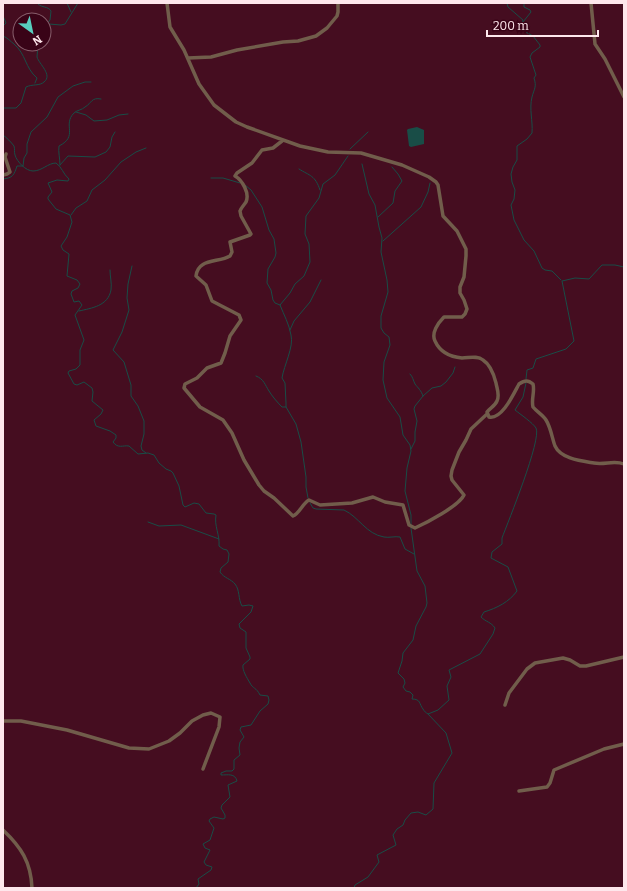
<svg xmlns="http://www.w3.org/2000/svg" width="627" height="891" font-family="Bitter,serif">
  <style>
    .water { fill: #194d47 }
    .lines { fill: none; stroke-linecap: round; stroke-linejoin: round }
    .stream { stroke: #194d47; stroke-width: 1 }
    .street { stroke: #715d4b; stroke-width: 3.5 }
  </style>
  <rect width="100%" height="100%" fill="#450d20"/>
  <path class="water" d="M 417,127 L 424,130 L 424,144 L 411,147 L 409,146 L 407,130 L 408,129 Z"/>
  <g class="lines">
    <path class="stream" d="M 67,3 L 71,12
      M 507,3 L 508,7 L 523,20 L 521,26 L 522,30 L 533,36 L 540,45 L 540,47 L 532,53 L 530,57 L 536,75 L 534,78 C 537,87 534,89 532,97 C 529,109 533,121 532,133 L 527,139 L 517,146 L 517,160 L 513,167 L 511,174 L 512,182 L 515,190 L 514,199 L 511,205 L 514,220 L 524,240 L 534,251 L 542,268 L 545,270 L 552,271 L 561,280
      M 38,4 C 42,8 48,6 51,11 L 50,20 L 46,25
      M 3,16 L 6,23 L 3,26
      M 523,22 L 531,12 L 530,10 L 524,7 L 524,3
      M 44,28 L 49,24 L 61,25 L 65,24 L 78,3
      M 3,36 C 8,38 10,41 14,44 C 26,54 25,68 37,78 L 35,83
      M 3,108 L 16,108 L 21,103 L 26,87 C 32,84 40,86 44,82 C 53,75 39,64 37,57 C 37,53 38,48 38,44
      M 76,112 L 86,115 L 94,121 L 107,120 L 119,115 L 128,114
      M 3,135 C 7,138 11,142 14,146 C 15,149 14,152 15,155 C 17,162 26,171 33,171 C 42,171 48,163 56,163 C 62,167 63,174 69,179 L 68,181 L 57,180 L 48,183 L 52,192 L 48,197 L 48,199 L 56,209 L 70,215 L 72,222 L 67,237 L 61,246 L 63,250 L 69,254 L 67,276 L 77,280 L 80,284 L 78,288 L 72,291 L 71,294 L 74,302 L 79,301 L 82,305 L 75,315 L 84,340 L 80,350 L 80,365 L 76,369 L 69,371 L 68,373 L 74,384 L 77,385 L 84,382 L 92,388 L 93,392 L 92,401 L 103,410 L 101,414 L 94,420 L 96,426 L 110,431 L 116,435 L 116,438 L 113,442 C 118,449 123,445 129,446 L 138,454 L 148,453 L 154,455 L 159,463 L 166,469 L 171,471 L 173,473 L 179,486 L 183,505 L 185,507 L 194,503 L 199,504 L 206,513 L 214,514 L 216,515 C 214,526 220,535 219,546 L 223,549 L 227,550 L 229,554 L 228,562 L 221,568 L 220,572 C 224,578 231,579 235,584 C 240,590 238,599 242,606 L 249,605 L 253,606 L 251,612 L 239,624 L 240,628 L 246,632 L 246,648 L 250,657 L 250,659 L 243,665 C 242,670 247,678 250,683 C 253,689 256,687 260,695 L 268,696 L 269,700 L 268,704 L 260,711 L 251,725 L 241,727 L 240,730 L 244,737 L 240,742 L 239,748 L 240,755 L 234,760 L 234,769 L 232,771 L 226,771 L 221,773 L 221,775 C 228,775 235,773 237,781 L 228,785 L 230,797 L 222,805 L 221,808 L 225,815 L 225,818 L 223,819 L 214,817 L 210,819 L 209,821 L 214,828 L 210,840 L 203,844 L 205,848 L 210,850 L 204,862 L 206,865 L 212,867 L 211,870 L 198,879 L 199,884 L 196,888
      M 350,149 L 368,132
      M 362,164 L 369,194 L 375,205 L 379,227 L 382,238 L 381,252 L 387,280 L 388,292 L 381,316 L 381,328 L 384,333 L 389,337 L 390,345 L 384,362 L 383,380 L 387,398 L 400,417 L 403,435 L 410,445 L 411,451 L 407,468 L 405,491 L 411,515 L 411,525
      M 60,165 C 60,158 58,152 59,146 C 79,136 62,125 74,113 C 77,110 82,110 85,107 C 92,103 91,97 101,99
      M 60,165 L 68,156 L 95,157 L 106,152 L 110,147 L 112,137 L 115,132
      M 299,169 C 310,176 315,175 320,190
      M 211,178 L 223,178 L 240,183
      M 3,179 C 13,178 14,175 17,166 L 23,166 L 24,158 L 27,153 L 27,144 L 31,132 L 47,117 L 58,97 L 73,86 L 85,82 L 91,82
      M 245,185 L 251,190 L 262,207 L 269,230 L 274,239 L 276,253 L 275,257 L 268,269 L 267,283 L 271,290 L 273,300 L 275,303 L 280,305
      M 71,215 L 76,208 L 87,201 L 92,190 L 105,180 L 121,162 L 136,152 L 146,148
      M 378,217 L 393,203 L 395,191 L 402,181 L 398,174 L 392,167
      M 383,241 L 421,207 L 428,192 L 430,183
      M 132,266 L 128,284 L 127,298 L 129,310 L 122,332 L 113,350 L 124,362 L 131,385 L 131,396 L 138,406 L 144,421 L 144,434 L 141,446 L 142,450 L 146,453
      M 79,311 C 92,308 108,306 111,290 C 112,283 110,277 110,270
      M 290,330 L 294,321 L 310,302 L 321,280
      M 410,374 C 413,377 413,380 415,384 C 418,388 421,390 423,396
      M 256,376 C 264,379 265,385 269,391 C 272,396 277,402 282,407 L 286,407
      M 526,379 L 527,370 L 533,368 L 536,359 L 566,349 L 574,341 L 562,281 L 575,278 L 589,279 L 602,265 L 615,265 L 624,267
      M 411,449 L 415,441 L 415,432 L 417,421 L 414,409 L 415,406 L 423,396 L 432,388 L 441,386 L 446,382 L 453,373 L 455,367
      M 308,498 L 306,487 L 306,477 L 301,442 L 296,424 L 286,407 L 286,403 L 285,383 L 282,378 C 284,365 294,347 291,335 C 289,324 284,315 280,305 L 290,293 L 295,284 L 304,276 L 310,262 L 309,244 L 305,234 L 306,216 L 319,198 L 323,184 L 335,175 L 348,156
      M 310,503 L 313,508 L 316,509 L 344,510 C 359,517 366,534 384,537 C 389,538 395,536 400,537 L 405,549 L 414,554
      M 148,522 L 159,526 L 181,525 L 219,539
      M 411,528 L 417,571 L 425,586 L 427,603 L 426,607 L 416,626 L 413,640 L 403,653 L 402,661 L 398,673 L 404,679 L 405,683 L 403,687 L 406,691 L 410,692 L 413,695 L 412,699 C 421,699 419,704 423,709 C 424,711 426,713 428,714
      M 354,888 L 355,885 L 368,877 L 379,862 L 377,855 L 396,845 L 393,835 L 397,829 L 403,825 L 405,820 L 411,813 L 418,812 L 426,815 L 433,809 L 434,783 L 452,753 L 446,733 L 428,714 L 438,710 L 449,700 L 447,686 L 451,677 L 449,670 L 480,654 L 493,634 L 495,628 C 491,622 486,622 481,617 L 484,612 C 497,608 509,602 517,591 L 508,567 L 491,558 L 492,552 L 502,544 L 502,538 C 508,522 542,439 536,428 C 533,423 520,414 515,410 L 523,397 L 526,383"/>
    <path class="street" d="M 167,3 L 170,27 L 184,50 L 199,84 L 214,105 L 236,122 L 247,127 L 300,146 L 328,152 L 361,153 L 402,165 L 429,177 L 436,182 L 438,185 L 443,216 L 457,231 L 466,249 L 466,256 L 464,277 L 460,287 L 460,293 L 464,300 L 467,309 L 465,314 L 462,317 L 444,317 C 438,323 431,333 435,341 C 440,352 451,357 462,358 C 469,358 477,355 483,360 C 491,365 494,375 496,383 C 497,389 500,395 497,401 C 495,406 490,408 487,412 L 489,417 C 502,420 514,393 519,384 C 525,380 528,380 533,384 C 535,392 531,399 533,407 C 537,412 543,415 546,420 C 551,428 552,438 555,446 C 561,459 582,461 594,463 C 605,465 614,460 624,464
      M 591,3 L 595,44 L 605,59 L 624,97
      M 188,58 L 211,57 L 237,50 L 283,42 L 298,41 L 316,36 L 327,28 L 337,16 L 338,12 L 338,3
      M 282,141 L 273,148 L 262,150 L 252,163 L 237,173 L 235,176 C 242,180 250,193 246,202 C 244,205 241,208 240,211 L 241,216 L 251,234 L 250,235 L 230,242 L 232,252 L 230,256 C 218,263 198,258 196,276 L 206,285 L 212,301 L 239,315 L 241,320 L 230,336 L 225,353 L 221,363 L 207,368 L 197,378 L 185,384 L 184,388 L 200,407 L 223,420 L 232,433 L 244,460 L 259,485 L 264,491 L 274,498 L 293,516 C 300,513 302,504 309,500 L 320,505 L 352,503 L 373,497 L 385,502 L 403,505 L 409,525 L 415,528 C 426,523 459,506 464,495 L 452,480 L 451,476 L 452,470 L 459,452 L 466,440 L 471,429 L 487,414
      M 3,175 L 7,174 L 10,172 L 5,157 L 6,154
      M 505,705 L 509,693 L 527,669 L 535,663 L 563,658 L 570,660 L 580,666 L 586,666 L 624,657
      M 3,721 L 21,721 L 67,730 L 129,748 L 149,749 L 169,741 L 180,733 L 192,721 L 203,715 L 211,713 L 220,717 L 219,727 L 203,769
      M 519,791 L 547,787 L 550,783 L 554,770 L 604,749 L 624,744
      M 3,830 C 21,847 31,862 32,888"/>
  </g>
  <rect width="627" height="891" fill="none" stroke="#fee7ec" stroke-width="8"/>
  <g transform="translate(32 32) rotate(147)"><circle r="19" fill="#390317" stroke="#885e6c"/>
  <path d="M0-3L7 15L0 10L-7 15Z" fill="#58cebf"/>
  <text y="-6" font-size="11" font-weight="bold" text-anchor="middle" fill="#fee7ec">N</text>
  </g>
  <path d="M487 30v6h111v-6" fill="none" stroke="#fee7ec" stroke-width="2"/>
  <text x="493" y="30" font-size="12" fill="#fee7ec" stroke="#390317" stroke-width="3" paint-order="stroke">200 m</text>
</svg>
